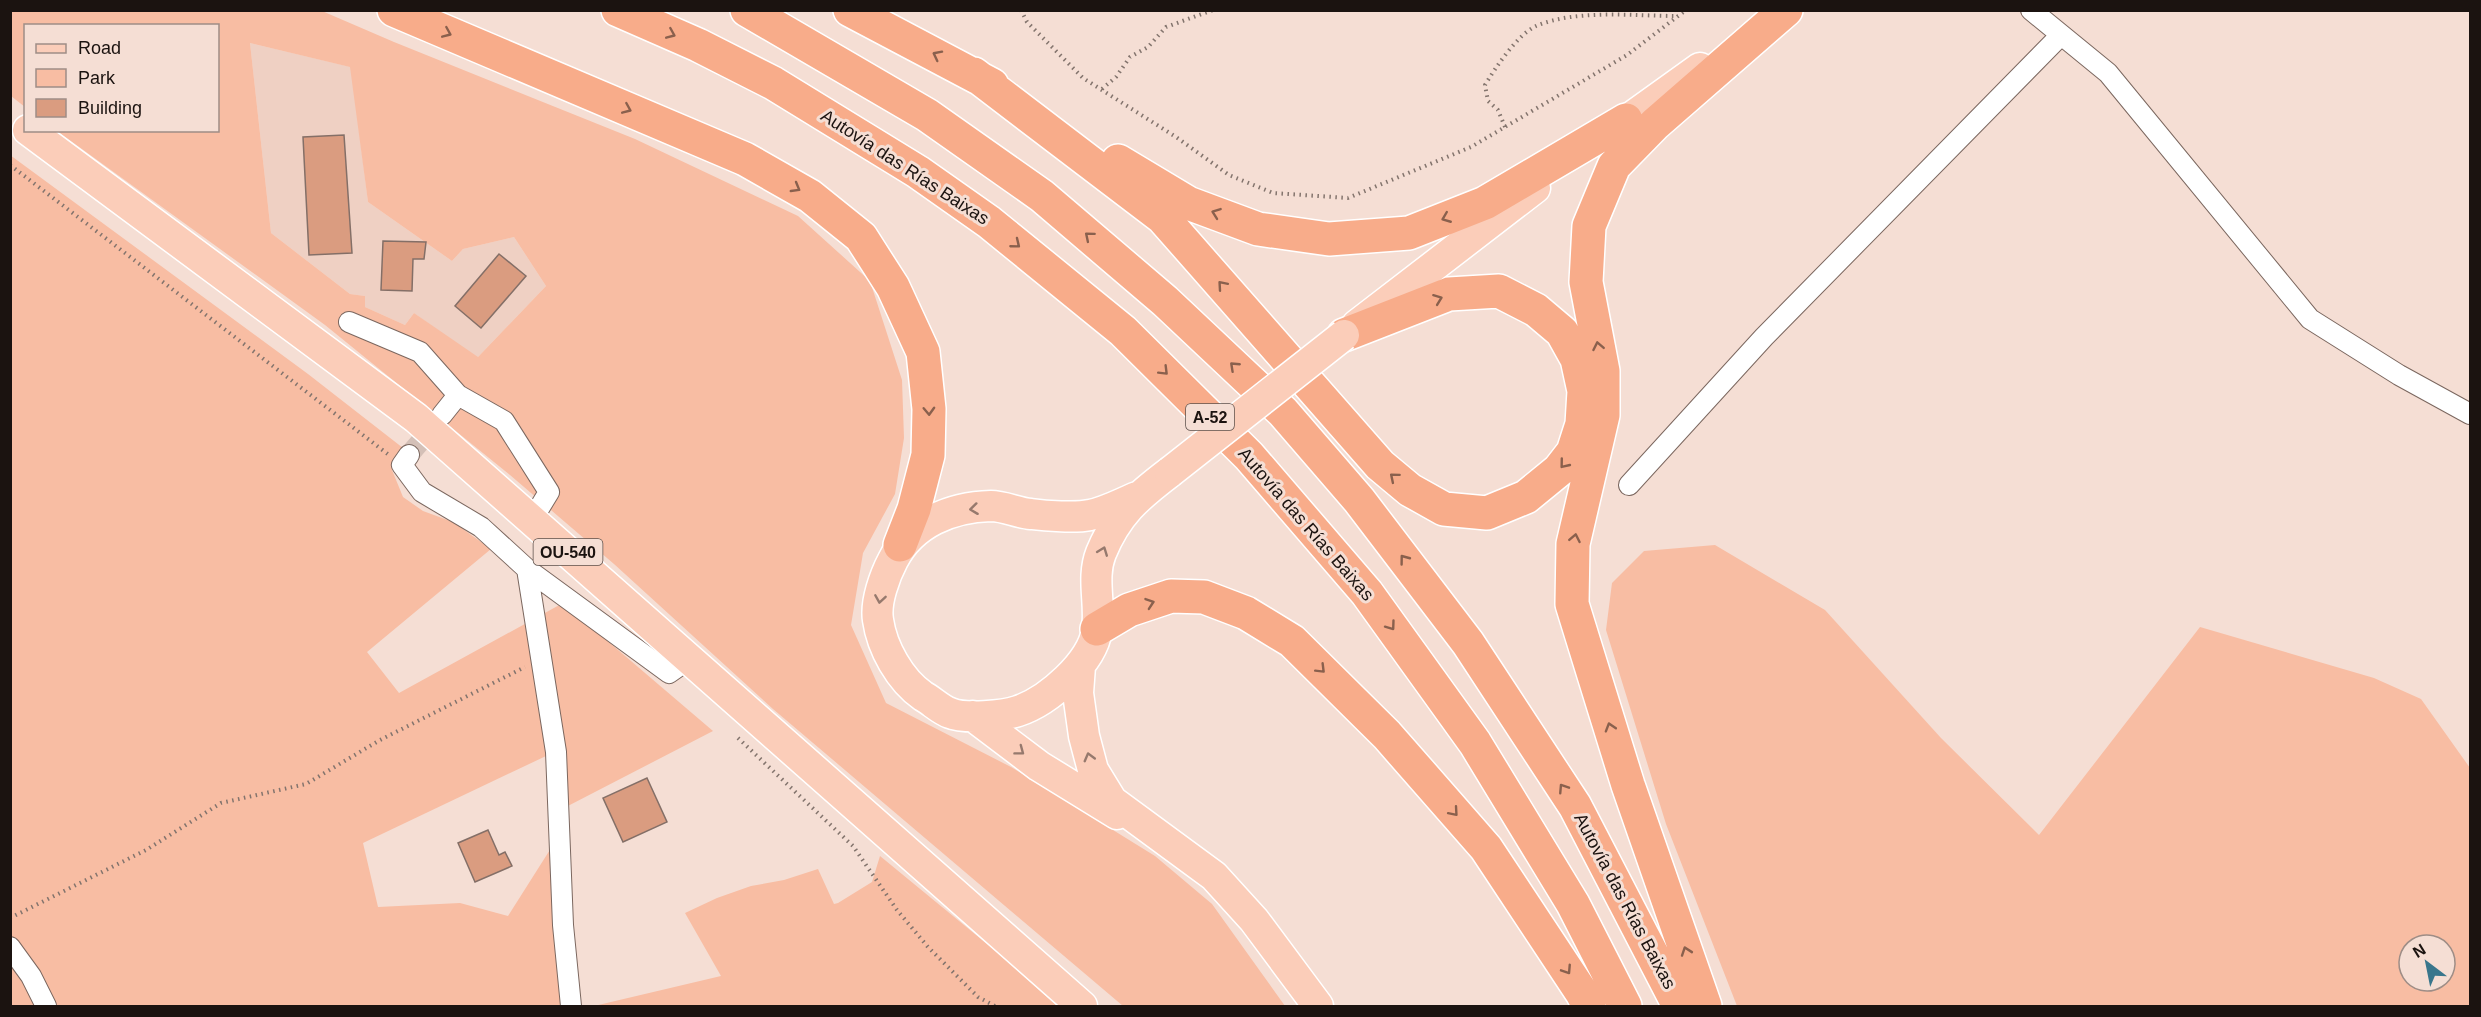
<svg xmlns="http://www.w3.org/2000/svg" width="2481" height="1017" font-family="Arial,sans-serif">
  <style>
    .built { fill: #efd0c3 }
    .green { fill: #f8bda3; fill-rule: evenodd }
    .building { fill: #da9c80; stroke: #846f67; stroke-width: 1.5 }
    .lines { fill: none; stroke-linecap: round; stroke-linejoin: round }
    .minor-tunnel { stroke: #d4c0b7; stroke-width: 20; stroke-dasharray: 20 10; stroke-linecap: butt }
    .minor-casing { stroke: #7b675f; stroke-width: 22 }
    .primary-casing { stroke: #fff; stroke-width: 33 }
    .motorway-casing { stroke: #fff; stroke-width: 36 }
    .path { stroke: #83746d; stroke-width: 4; stroke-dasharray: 1.5 4.5; stroke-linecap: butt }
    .minor { stroke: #fff; stroke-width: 20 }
    .primary { stroke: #fbcdb9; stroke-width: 30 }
    .motorway { stroke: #f8ac8a; stroke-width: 33 }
    .primary-bridge-casing { stroke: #fff; stroke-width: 33; stroke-linecap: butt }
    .primary-bridge { stroke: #fbcdb9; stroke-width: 30 }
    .oneway { stroke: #8a604d }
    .oneway2 { stroke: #96796d }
    .labels { text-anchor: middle; stroke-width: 6; stroke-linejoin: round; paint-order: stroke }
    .shield { fill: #f5ded4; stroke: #5c504b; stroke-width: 1.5 }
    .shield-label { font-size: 16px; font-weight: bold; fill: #1b1310 }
    .street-label { font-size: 18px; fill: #1b1310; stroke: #f5ded4 }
  </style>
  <rect width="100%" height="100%" fill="#f5ded4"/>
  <path class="built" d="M 250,43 L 351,67 L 368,202 L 452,261 L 463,249 L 514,237 L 546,286 L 477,358 L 414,313 L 405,325 L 365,307 L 365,296 L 350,294 L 271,233 Z"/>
  <path class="green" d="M 11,11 L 322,11 L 394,42 L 635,139 L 798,216 L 870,281 L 902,380 L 904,438 L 895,494 L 863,553 L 851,625 L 886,703 L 1011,767 L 1155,856 L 1212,904 L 1285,1006 L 1123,1006 L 773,709 L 614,564 L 510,475 L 325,325 L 57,131 L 218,130 L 218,26 L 26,26 L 25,107 L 11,96 ZM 250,43 L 350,67 L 368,202 L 452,261 L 463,249 L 514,237 L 546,286 L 478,357 L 414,313 L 405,325 L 365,307 L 365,296 L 350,294 L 271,233 Z
    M 10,155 L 308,374 L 403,448 L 392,470 L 403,497 L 423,511 L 453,522 L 491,549 L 367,652 L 399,693 L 563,603 L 713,731 L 564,808 L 550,806 L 546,756 L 363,843 L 378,907 L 460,903 L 508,916 L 553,845 L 578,1006 L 11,1006 Z
    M 1715,545 L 1825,610 L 1941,738 L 2039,835 L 2200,627 L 2374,678 L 2421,699 L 2470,768 L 2470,1006 L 1737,1006 L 1666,824 L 1606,630 L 1612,583 L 1644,551 ZM 2409,945 L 2445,945 L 2445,981 L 2409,981 Z
    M 880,856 L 998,953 L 1057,1006 L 594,1006 L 721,976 L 685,913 L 717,898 L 751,886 L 784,880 L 818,869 L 834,904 L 838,903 L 872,882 Z"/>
  <path class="building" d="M 344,135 L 352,253 L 309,255 L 303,137 Z
    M 383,241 L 426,242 L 424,259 L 413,259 L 412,291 L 381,290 Z
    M 499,254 L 526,276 L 481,328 L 455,306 Z
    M 647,778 L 667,822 L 623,842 L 603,798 Z
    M 488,830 L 499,855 L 505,852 L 512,866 L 475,882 L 458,843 Z"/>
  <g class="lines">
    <path class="minor-tunnel" d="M 409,455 L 437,422"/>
    <defs>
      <path id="minor" d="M 2031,10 L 2108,73 L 2310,319 L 2399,375 L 2470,414
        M 349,322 L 420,352 L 458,395 L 504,421 L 549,492 L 532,520
        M 442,415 L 458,395
        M 409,455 L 402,465 L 422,492 L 481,527 L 527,569 L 556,752 L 563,925 L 571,1006
        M 1629,485 L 1764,337 L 2061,35
        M 527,569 L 669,673 L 689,659
        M 10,947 L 31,976 L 46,1006"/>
      <path id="primary" d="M 28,130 L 416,418 L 1082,1006
        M 1608,134 L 1700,68
        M 1357,325 L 1535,188
        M 1137,497 C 1122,503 1106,512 1090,515 C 1076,518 1046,516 1031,514 C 1018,513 1004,506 991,506 C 951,507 912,523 893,560 C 885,575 875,602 878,620 C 882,648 900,680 923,696 C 932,701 941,710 950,713 C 964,719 1004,716 1018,711 C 1048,701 1092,663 1097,630 C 1101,604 1091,578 1101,553 C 1117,514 1137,497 1170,472
        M 1080,666 L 1078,693 L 1084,736 L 1093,770 L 1112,801 L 1214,876 L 1254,920 L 1318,1006
        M 973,716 L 1039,766 L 1117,814"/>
      <path id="motorway" d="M 394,10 L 745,159 L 810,196 L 861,237 L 893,287 L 923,352 L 929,409 L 928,455 L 914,509 L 900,545
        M 618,10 L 698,45 L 773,83 L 918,172 L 989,222 L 1123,331 L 1249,456 L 1367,593 L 1475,743 L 1573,904 L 1625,1006
        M 747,10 L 927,115 L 1042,196 L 1165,301 L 1283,412 L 1359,500 L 1468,643 L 1575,806 L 1679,1006
        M 850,10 L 992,85
        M 974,74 L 1163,218 L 1380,465 L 1410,490 L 1444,509 L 1487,513 L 1526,497 L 1559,470 L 1573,452 L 1582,424 L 1584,391 L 1577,359 L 1562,332 L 1536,310 L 1499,291 L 1449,294 L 1344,335
        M 1118,161 L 1188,203 L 1258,229 L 1329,239 L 1409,233 L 1485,203 L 1626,120
        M 1097,629 L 1129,610 L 1171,596 L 1204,597 L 1246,613 L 1292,641 L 1387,735 L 1486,848 L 1582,993 L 1589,1006
        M 1705,1006 L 1628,785 L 1572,604 L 1573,544 L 1603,415 L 1603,371 L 1586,282 L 1589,226 L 1614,166 L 1655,124 L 1786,10"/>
    </defs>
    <use href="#minor" class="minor-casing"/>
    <use href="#primary" class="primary-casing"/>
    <use href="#motorway" class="motorway-casing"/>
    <path class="path" d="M 1021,10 L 1027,22 L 1083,78 L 1176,137 L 1229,175 L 1273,193 L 1348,198 L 1471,147 L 1627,55 L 1686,10
      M 1102,89 L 1116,77 L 1130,57 L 1148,47 L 1166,27 L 1213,10
      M 1505,127 L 1498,110 L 1488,101 L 1485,85 C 1496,67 1517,35 1536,26 C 1576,9 1634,16 1678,16
      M 10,165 L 389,455
      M 738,738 L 853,846 L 897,910 L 928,947 L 978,997 L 995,1006
      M 10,918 L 146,850 L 221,803 L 306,784 L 380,740 L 525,667"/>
    <use href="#minor" class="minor"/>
    <use href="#primary" class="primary"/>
    <use href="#motorway" class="motorway"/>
    <defs>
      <path id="primary-bridge" d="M 1170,472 L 1344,335"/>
    </defs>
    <use href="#primary-bridge" class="primary-bridge-casing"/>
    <use href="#primary-bridge" class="primary-bridge"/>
  </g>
  <defs><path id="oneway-chevron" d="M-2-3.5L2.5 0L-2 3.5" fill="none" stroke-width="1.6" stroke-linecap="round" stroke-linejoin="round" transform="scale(1.5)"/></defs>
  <g class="oneway">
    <use href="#oneway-chevron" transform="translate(447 33) rotate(23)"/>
    <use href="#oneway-chevron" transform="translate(671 34) rotate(23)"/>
    <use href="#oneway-chevron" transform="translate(937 55) rotate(-153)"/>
    <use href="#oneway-chevron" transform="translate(627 109) rotate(23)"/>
    <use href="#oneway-chevron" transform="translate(796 188) rotate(30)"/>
    <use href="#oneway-chevron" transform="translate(1216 213) rotate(-160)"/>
    <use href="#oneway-chevron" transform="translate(1446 218) rotate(158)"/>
    <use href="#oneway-chevron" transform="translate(1089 236) rotate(-140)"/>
    <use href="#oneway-chevron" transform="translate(1016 244) rotate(39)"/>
    <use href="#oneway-chevron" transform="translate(1222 285) rotate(-131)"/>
    <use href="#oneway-chevron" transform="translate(1438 299) rotate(-21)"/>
    <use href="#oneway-chevron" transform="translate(1598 346) rotate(-101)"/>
    <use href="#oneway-chevron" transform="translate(1234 366) rotate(-137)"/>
    <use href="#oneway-chevron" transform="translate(1164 371) rotate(45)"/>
    <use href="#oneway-chevron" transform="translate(929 411) rotate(88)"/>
    <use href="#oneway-chevron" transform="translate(1564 464) rotate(129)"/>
    <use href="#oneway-chevron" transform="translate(1394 477) rotate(-140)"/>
    <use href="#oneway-chevron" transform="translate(1575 538) rotate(-79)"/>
    <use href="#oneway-chevron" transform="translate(1404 559) rotate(-127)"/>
    <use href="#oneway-chevron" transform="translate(1150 603) rotate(-19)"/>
    <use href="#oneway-chevron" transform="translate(1391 626) rotate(54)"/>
    <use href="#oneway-chevron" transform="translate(1321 669) rotate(45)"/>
    <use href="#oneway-chevron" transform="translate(1610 727) rotate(-107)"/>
    <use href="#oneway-chevron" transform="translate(1563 788) rotate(-123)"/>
    <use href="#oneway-chevron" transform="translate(1454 812) rotate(49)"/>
    <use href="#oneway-chevron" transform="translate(1686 951) rotate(-109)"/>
    <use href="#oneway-chevron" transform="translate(1567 970) rotate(57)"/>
  </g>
  <g class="oneway2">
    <use href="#oneway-chevron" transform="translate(974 509) rotate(173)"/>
    <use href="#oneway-chevron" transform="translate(1103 551) rotate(-69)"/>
    <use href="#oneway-chevron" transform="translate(880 599) rotate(99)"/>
    <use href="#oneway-chevron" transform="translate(1020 751) rotate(37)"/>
    <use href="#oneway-chevron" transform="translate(1089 757) rotate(-105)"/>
  </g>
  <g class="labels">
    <g class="shield">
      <rect x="1186" y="404" width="48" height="26" rx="4.5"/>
      <rect x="533.5" y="539" width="69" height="26" rx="4.5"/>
    </g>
    <g class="shield-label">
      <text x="1210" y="423">A-52</text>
      <text x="568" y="558">OU-540</text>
    </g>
    <g class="street-label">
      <text transform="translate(905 167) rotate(33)" y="6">Autovía das Rías Baixas</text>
      <text transform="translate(1306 524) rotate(49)" y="6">Autovía das Rías Baixas</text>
      <text transform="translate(1625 901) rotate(62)" y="6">Autovía das Rías Baixas</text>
    </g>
  </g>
  <rect width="2481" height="1017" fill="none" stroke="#1b1310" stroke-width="24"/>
  <rect x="24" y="24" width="195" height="108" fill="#f5ded4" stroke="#9e8d86" stroke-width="1.5"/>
  <rect x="36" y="44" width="30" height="9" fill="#fbcdb9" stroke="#9e8d86" stroke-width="1.5"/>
  <text x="78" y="54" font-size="18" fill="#1b1310">Road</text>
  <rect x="36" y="69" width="30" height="18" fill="#f8bda3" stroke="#9e8d86" stroke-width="1.5"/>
  <text x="78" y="84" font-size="18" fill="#1b1310">Park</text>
  <rect x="36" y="99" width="30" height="18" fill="#da9c80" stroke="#9e8d86" stroke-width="1.5"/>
  <text x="78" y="114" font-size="18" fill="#1b1310">Building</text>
  <g transform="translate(2427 963) rotate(328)"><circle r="28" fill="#f5ded4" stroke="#9e8d86" stroke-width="1.5"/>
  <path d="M0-4.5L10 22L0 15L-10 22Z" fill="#39768c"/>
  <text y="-9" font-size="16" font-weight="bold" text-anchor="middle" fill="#1b1310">N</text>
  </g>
</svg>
